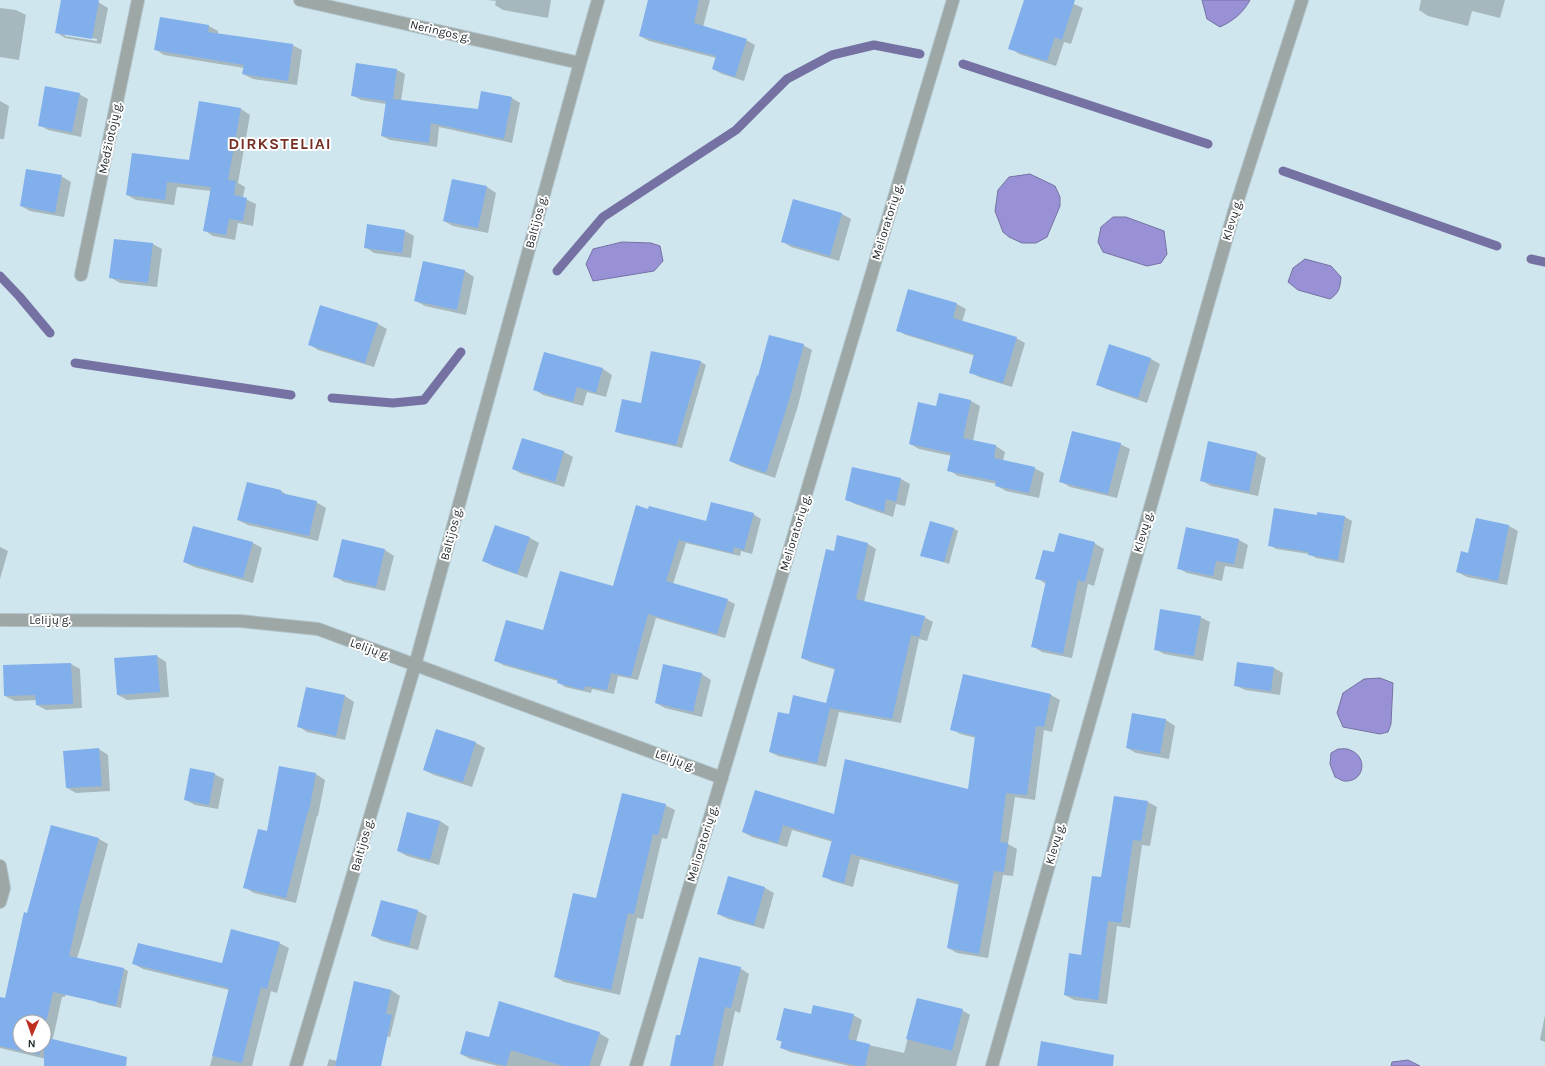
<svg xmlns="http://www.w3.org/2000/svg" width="1545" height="1066" font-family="Karla,sans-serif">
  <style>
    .water { fill: #9991d6; stroke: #7572a3 }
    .shadow { fill: #0003; fill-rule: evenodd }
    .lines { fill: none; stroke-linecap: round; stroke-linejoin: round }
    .stream { stroke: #7572a3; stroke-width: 9 }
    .building { fill: #81afec }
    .minor-casing { stroke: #b1c4cb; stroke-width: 14 }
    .minor { stroke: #9da7a6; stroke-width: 12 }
    .labels { text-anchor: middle; stroke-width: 4; stroke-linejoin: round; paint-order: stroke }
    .street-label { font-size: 12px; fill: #222a2d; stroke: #fff }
    .district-label { font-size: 16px; font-weight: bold; letter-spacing: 1px; fill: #753026; stroke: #fff }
  </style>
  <rect width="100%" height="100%" fill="#d0e6ee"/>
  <path class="water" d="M 1202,0 L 1250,0 C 1243,13 1233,21 1220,27 L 1207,19 Z
    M 1030,174 L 1055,186 L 1060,197 L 1060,206 L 1047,237 L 1036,243 L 1022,243 L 1009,237 L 1003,232 L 995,211 L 998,190 L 1009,177 Z
    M 1113,217 L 1126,217 L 1164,231 L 1167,254 L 1161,263 L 1147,266 L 1103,252 L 1098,242 L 1101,227 Z
    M 622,242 L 651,243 L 660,246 L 663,261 L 654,271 L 593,281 L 586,264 L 593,249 Z
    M 1305,259 L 1331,266 L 1341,277 C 1340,288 1339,293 1330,299 L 1298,290 L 1288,282 L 1293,268 Z
    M 1380,678 L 1393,683 L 1391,724 L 1388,732 L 1380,734 L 1343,727 L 1337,713 L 1343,693 L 1364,679 Z
    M 1338,749 C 1341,749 1347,748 1350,750 C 1369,757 1364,783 1344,781 C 1342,781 1338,778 1335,777 L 1330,764 L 1331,753 Z
    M 1408,1060 L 1420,1066 L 1391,1066 L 1392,1062 Z"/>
  <path class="shadow" d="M 62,0 L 86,0 L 98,2 L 108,8 L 101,44 L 65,38 L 56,32 ZM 65,34 L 97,39 L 97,41 L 65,36 Z
    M 488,0 L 551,0 L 548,18 L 503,10 L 495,5 L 496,1 Z
    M 649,0 L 710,0 L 703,27 L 746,40 L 755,45 L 744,81 L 722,74 L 713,69 L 716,58 L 649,41 L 640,36 Z
    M 1025,0 L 1065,0 L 1083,8 L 1071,44 L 1064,42 L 1056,66 L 1019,54 L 1010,48 Z
    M 1421,0 L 1505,0 L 1500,18 L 1472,11 L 1468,26 L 1428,16 L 1419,10 Z
    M 0,8 L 16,10 L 26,15 L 19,60 L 0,57 Z
    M 209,26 L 218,31 L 218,34 L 292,45 L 302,50 L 297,85 L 253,79 L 243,74 L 244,68 L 164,55 L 155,49 Z
    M 397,70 L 405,74 L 401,101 L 478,110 L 482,92 L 512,98 L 520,103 L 512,143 L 439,127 L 437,147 L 390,140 L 382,136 L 386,104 L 361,100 L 352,95 Z
    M 79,94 L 88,99 L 81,137 L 48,130 L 39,125 Z
    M 0,101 L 9,106 L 4,139 L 0,139 Z
    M 241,109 L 250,115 L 238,183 L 245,187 L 243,198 L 256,204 L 253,226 L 238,223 L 235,240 L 213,236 L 204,230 L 211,191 L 177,187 L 174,205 L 136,200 L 127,195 L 190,161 Z
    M 61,176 L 71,182 L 64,217 L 30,211 L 21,206 Z
    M 487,187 L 496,193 L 488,233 L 453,226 L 444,221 Z
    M 794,200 L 842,214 L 851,219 L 839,261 L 791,247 L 782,241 Z
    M 405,231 L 414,236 L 411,258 L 374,253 L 365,247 Z
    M 153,244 L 162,249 L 157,287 L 120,283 L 110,277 Z
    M 424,262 L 465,271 L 474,277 L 466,315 L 425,306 L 416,301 Z
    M 957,304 L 966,309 L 962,322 L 1016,338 L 1025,343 L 1012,387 L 979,377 L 970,372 L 975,356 L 906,335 L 897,330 Z
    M 378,324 L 387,329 L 374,367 L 318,350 L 309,344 Z
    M 803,345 L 812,350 L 798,406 L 775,478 L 740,466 L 730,461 L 759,377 Z
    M 1110,345 L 1151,359 L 1160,364 L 1147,403 L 1106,389 L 1097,384 Z
    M 545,353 L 603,369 L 612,375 L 606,397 L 587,392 L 583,406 L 543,395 L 534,389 Z
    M 701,362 L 706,365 L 682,448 L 622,434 L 616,431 L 642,404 Z
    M 971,401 L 980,406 L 973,441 L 996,446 L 1005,452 L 1003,461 L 1034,468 L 1044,473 L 1039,498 L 1006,491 L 997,486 L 997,484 L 958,476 L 949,470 L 952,456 L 919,449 L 910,444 L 937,407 Z
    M 522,439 L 564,452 L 573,457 L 564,487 L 522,474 L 513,469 Z
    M 1120,444 L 1130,449 L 1117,498 L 1070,487 L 1060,481 Z
    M 1257,453 L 1266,458 L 1258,496 L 1211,486 L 1201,480 Z
    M 853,468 L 901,479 L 910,484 L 905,506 L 896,504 L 893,517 L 855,504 L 846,499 Z
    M 281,491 L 289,496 L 316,502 L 326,508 L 318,541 L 248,525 L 238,520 Z
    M 637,507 L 707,522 L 753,514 L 761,519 L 752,554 L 741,551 L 740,556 L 686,543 L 673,584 L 727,600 L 735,604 L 725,638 L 656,618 L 638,680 L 618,676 L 614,694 L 592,689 L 591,693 L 565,687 L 558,682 L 558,681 L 503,665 L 496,661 L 614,587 Z
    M 1318,513 L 1345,517 L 1352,521 L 1344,563 L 1316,558 L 1309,554 L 1276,549 L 1269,545 L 1318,516 Z
    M 1476,519 L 1509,526 L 1518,531 L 1507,585 L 1467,577 L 1457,572 L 1469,554 Z
    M 953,528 L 958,531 L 949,564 L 922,555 Z
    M 838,536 L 868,544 L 876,549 L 864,602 L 924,617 L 933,622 L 927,641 L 919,639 L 901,723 L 839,712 L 826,767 L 778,756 L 770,752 L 789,715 L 827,704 L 836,670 L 810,662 L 802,658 L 835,552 Z
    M 530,538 L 539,543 L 527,578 L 493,566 L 484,561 Z
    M 1239,540 L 1248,545 L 1243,569 L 1225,566 L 1222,581 L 1187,573 L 1178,568 Z
    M 253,543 L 262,548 L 253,583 L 194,567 L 184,562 Z
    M 1094,543 L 1104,549 L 1094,586 L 1088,584 L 1072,658 L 1042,652 L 1032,646 L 1046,584 L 1037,578 L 1055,554 Z
    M 0,547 L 8,551 L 0,579 Z
    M 385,550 L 394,556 L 385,591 L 344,582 L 334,576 Z
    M 1200,617 L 1210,622 L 1203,661 L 1164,654 L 1155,649 Z
    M 157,656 L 166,662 L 169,697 L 127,700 L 118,695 Z
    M 71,664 L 80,669 L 82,708 L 46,710 L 37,705 L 37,700 L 15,701 L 5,696 L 4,666 Z
    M 1274,668 L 1283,673 L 1280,695 L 1245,690 L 1235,685 Z
    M 702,674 L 711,680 L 702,717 L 665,708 L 656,703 Z
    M 964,675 L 1051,695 L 1060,700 L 1052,732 L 1044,730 L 1035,800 L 1015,797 L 1008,844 L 1017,849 L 1013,876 L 1003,875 L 988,958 L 957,953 L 948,948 L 960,885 L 860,859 L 853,887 L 832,881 L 823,876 L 833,842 L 792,830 L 787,847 L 752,837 L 743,832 L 969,790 L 976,738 L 960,734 L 952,729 Z
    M 307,688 L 345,696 L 354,702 L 345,740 L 307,732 L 298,726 Z
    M 1133,715 L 1166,720 L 1175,726 L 1169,759 L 1136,753 L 1127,748 Z
    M 437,730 L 476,743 L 485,748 L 472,787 L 434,775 L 424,770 Z
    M 99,749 L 108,755 L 110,791 L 76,793 L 67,788 Z
    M 214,774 L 224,779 L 218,809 L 195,805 L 186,800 Z
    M 316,774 L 325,780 L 318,816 L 317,816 L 296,903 L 254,893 L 244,887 L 268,832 Z
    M 1148,802 L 1157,807 L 1150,846 L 1142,845 L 1130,928 L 1117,926 L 1107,1004 L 1074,1000 L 1065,995 L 1082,956 L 1102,878 Z
    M 665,805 L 675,810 L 667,839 L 662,838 L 643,919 L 637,918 L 620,995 L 564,982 L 555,977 L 597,900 Z
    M 407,813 L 440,821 L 449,827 L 439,865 L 407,856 L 398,851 Z
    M 52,827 L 99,839 L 108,844 L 82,942 L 65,997 L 62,997 L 54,1034 L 46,1059 L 0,1048 L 0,1001 L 5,1000 ZM 20,1022 L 44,1022 L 44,1046 L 20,1046 Z
    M 729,877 L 765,888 L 774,893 L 764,929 L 728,919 L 718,914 Z
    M 418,911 L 427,916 L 418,950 L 382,941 L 373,936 Z
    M 279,943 L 289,948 L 277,993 L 271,991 L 252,1066 L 210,1066 L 229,990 L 143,969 L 134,964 L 223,964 Z
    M 102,964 L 124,969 L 128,971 L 121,1008 L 98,1003 L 93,1000 Z
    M 740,968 L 749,974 L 740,1013 L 735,1011 L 723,1066 L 670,1066 L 681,1037 Z
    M 355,982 L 391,990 L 400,996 L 390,1037 L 360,1030 L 379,1066 L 327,1066 L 329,1059 L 337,1061 Z
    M 918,999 L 962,1010 L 970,1015 L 956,1066 L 849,1066 L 790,1052 L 781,1048 L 783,1043 L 778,1040 L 811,1015 L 853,1015 L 862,1020 L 856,1042 L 904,1053 Z
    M 1545,1015 L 1545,1042 L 1540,1040 Z
    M 599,1033 L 609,1039 L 600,1066 L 498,1066 L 470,1059 L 461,1054 L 490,1038 Z"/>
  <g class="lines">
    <path class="stream" d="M 963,64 L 1208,144
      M 1283,171 L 1497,246
      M 1531,259 L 1545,262
      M 557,271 L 603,217 L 736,130 L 787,79 L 832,55 L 874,45 L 920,54
      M 0,276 L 19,296 L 50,333
      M 75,363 L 291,395
      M 332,398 L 393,403 L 424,400 L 461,352"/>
  </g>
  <path class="building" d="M 61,0 L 99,0 L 92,39 L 55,33 Z
    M 648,0 L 699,0 L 694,23 L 747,39 L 735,77 L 712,69 L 716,56 L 639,36 Z
    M 1024,0 L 1075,0 L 1062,40 L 1055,37 L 1047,61 L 1008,49 Z
    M 160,17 L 209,25 L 208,32 L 293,44 L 288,81 L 242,74 L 244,65 L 154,50 Z
    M 356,63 L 397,69 L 393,99 L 478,109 L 481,91 L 512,97 L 504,139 L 431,123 L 429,143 L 381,136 L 386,101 L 351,96 Z
    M 45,86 L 80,93 L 72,132 L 38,126 Z
    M 199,101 L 241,108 L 228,180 L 236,181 L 234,195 L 247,198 L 243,221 L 229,219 L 226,235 L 203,231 L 211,187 L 167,182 L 165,200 L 126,195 L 132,153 L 189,160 Z
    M 26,169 L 62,175 L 55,213 L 20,206 Z
    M 452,179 L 487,186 L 478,228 L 443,221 Z
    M 793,199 L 842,213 L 830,256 L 781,242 Z
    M 367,224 L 405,230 L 402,253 L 364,248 Z
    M 114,239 L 153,243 L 148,283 L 109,278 Z
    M 423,261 L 465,270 L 457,310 L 414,301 Z
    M 908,289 L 957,303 L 953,318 L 1017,337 L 1003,383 L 969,373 L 974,354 L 896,331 Z
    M 320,305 L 378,323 L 365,363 L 308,345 Z
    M 769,335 L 804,344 L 789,400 L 766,473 L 729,461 L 757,375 L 758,376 Z
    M 1109,344 L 1151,358 L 1138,398 L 1096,385 Z
    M 651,351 L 701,361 L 676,445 L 615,432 L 622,399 L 641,403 Z
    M 544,352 L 603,368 L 596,393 L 577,387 L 573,402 L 533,390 Z
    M 939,393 L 971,400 L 963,438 L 996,445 L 994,458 L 1035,467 L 1029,493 L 995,486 L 996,481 L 947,471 L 951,453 L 909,444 L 918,402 L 936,406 Z
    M 1072,431 L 1121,443 L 1108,494 L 1059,482 Z
    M 522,438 L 564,451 L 555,482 L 512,469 Z
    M 1208,441 L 1257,452 L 1249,492 L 1200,481 Z
    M 852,467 L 901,478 L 896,502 L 886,499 L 884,512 L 845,500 Z
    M 247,482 L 281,490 L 281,493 L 317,501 L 309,536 L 237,520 Z
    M 711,502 L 754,513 L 744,550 L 734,547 L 733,553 L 679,540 L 666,581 L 728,599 L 717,634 L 648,614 L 631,677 L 611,673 L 607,690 L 585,686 L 584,690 L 557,683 L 558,679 L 494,661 L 506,620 L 543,630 L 560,571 L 613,586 L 636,505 L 648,509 L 649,506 L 706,521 Z
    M 1274,508 L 1317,515 L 1317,512 L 1345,516 L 1338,560 L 1308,555 L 1309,552 L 1268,546 Z
    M 1476,518 L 1509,525 L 1498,581 L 1456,572 L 1461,551 L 1468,553 Z
    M 930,521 L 954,528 L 944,562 L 920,556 Z
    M 495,525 L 530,537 L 517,574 L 482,561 Z
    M 193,526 L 253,542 L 243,578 L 183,562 Z
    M 1186,527 L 1239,539 L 1234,564 L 1216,561 L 1213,576 L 1177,569 Z
    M 1059,533 L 1095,542 L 1085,582 L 1078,580 L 1063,654 L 1031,647 L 1046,581 L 1035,579 L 1043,550 L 1054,552 Z
    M 837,535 L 868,543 L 856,599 L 925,616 L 919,637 L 911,635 L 892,719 L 830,708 L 817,763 L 769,752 L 778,712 L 789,714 L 793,695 L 826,703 L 835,668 L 801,658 L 826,549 L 834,551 Z
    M 342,539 L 385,549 L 376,587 L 333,577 Z
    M 1160,609 L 1201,616 L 1194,656 L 1154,650 Z
    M 157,655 L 160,692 L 117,695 L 114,658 Z
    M 1237,662 L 1274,667 L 1271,691 L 1234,686 Z
    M 71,663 L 73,704 L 36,705 L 35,695 L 4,696 L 3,665 Z
    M 663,664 L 702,673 L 693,712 L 655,703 Z
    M 963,674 L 1051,694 L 1044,727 L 1036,726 L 1027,795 L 1006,793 L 1000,842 L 1008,843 L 1004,872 L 994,871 L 979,954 L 947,948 L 959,882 L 851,854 L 844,883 L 822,877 L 832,840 L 783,825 L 778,843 L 742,832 L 755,790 L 834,814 L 845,759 L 968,789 L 975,736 L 950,730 Z
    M 306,687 L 345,695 L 336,736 L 297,727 Z
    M 1132,713 L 1166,719 L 1160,754 L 1126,748 Z
    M 436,729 L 476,742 L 463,782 L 423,770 Z
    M 99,748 L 102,786 L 66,788 L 63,751 Z
    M 279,766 L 316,773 L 309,811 L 308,811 L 286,898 L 243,888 L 258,829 L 267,831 Z
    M 190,768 L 215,773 L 209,805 L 184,800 Z
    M 622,793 L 666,804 L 658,835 L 653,834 L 634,914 L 628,913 L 611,990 L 554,977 L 573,893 L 596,898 Z
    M 1114,796 L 1148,801 L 1141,841 L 1133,840 L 1121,923 L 1108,921 L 1098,1000 L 1064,995 L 1069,953 L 1081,955 L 1092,876 L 1101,877 Z
    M 407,812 L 440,821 L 430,860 L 397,851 Z
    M 51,825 L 99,838 L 80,906 L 69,956 L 124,968 L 116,1006 L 53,992 L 44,1032 L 44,1022 L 20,1022 L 20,1046 L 41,1046 L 39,1055 L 0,1046 L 0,997 L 5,998 L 24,912 L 27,913 Z
    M 728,876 L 765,887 L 754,925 L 717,914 Z
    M 381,900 L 418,910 L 409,946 L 371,936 Z
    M 231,929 L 280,942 L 267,989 L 261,987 L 242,1063 L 212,1056 L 229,988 L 132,964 L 138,943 L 222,963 Z
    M 699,957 L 741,967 L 731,1008 L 725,1007 L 713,1066 L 670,1066 L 676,1035 L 680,1035 Z
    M 354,981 L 391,990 L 386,1014 L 392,1015 L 381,1066 L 335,1066 Z
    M 917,998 L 963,1009 L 952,1051 L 906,1039 Z
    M 499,1001 L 600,1032 L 589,1066 L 563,1066 L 511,1050 L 506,1066 L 460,1054 L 466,1031 L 489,1037 Z
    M 813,1005 L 854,1014 L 848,1039 L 870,1044 L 865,1066 L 858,1066 L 780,1048 L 782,1041 L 776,1040 L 784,1008 L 811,1014 Z
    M 44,1037 L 127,1057 L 126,1066 L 44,1066 Z
    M 1041,1041 L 1114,1055 L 1113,1066 L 1037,1066 Z"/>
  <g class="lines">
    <defs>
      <path id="minor" d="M 300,0 L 580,63
        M 81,275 L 138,0
        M 0,620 L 240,621 L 318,629 L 722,778
        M 0,866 L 4,888 L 0,902
        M 296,1066 L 415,665 L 580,63 L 598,0
        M 636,1066 L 953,0
        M 992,1066 L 1234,212 L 1302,0"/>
    </defs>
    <use href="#minor" class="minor-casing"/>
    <use href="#minor" class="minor"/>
  </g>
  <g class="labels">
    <g class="street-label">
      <text transform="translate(440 31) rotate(13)" y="4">Neringos g.</text>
      <text transform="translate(110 138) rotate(-78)" y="4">Medžiotojų g.</text>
      <text transform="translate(1232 220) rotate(-73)" y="4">Klevų g.</text>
      <text transform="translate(536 222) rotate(-75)" y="4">Baltijos g.</text>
      <text transform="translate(887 222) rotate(-73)" y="4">Melioratorių g.</text>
      <text transform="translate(1143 532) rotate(-74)" y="4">Klevų g.</text>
      <text transform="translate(795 533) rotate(-73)" y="4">Melioratorių g.</text>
      <text transform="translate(451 534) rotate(-75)" y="4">Baltijos g.</text>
      <text x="50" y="624">Lelijų g.</text>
      <text transform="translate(370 649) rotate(20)" y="4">Lelijų g.</text>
      <text transform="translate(675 760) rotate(20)" y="4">Lelijų g.</text>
      <text transform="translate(702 844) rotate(-73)" y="4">Melioratorių g.</text>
      <text transform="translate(1055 844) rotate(-74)" y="4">Klevų g.</text>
      <text transform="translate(362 845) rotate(-74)" y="4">Baltijos g.</text>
    </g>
    <g class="district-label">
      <text x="280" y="149">DIRKSTELIAI</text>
    </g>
  </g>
  <g transform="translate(32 1034) rotate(182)"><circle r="19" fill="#ffffff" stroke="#a7aaab"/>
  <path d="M0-3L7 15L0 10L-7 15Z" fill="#bd3020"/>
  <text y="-6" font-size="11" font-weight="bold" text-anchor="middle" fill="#222a2d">N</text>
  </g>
</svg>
